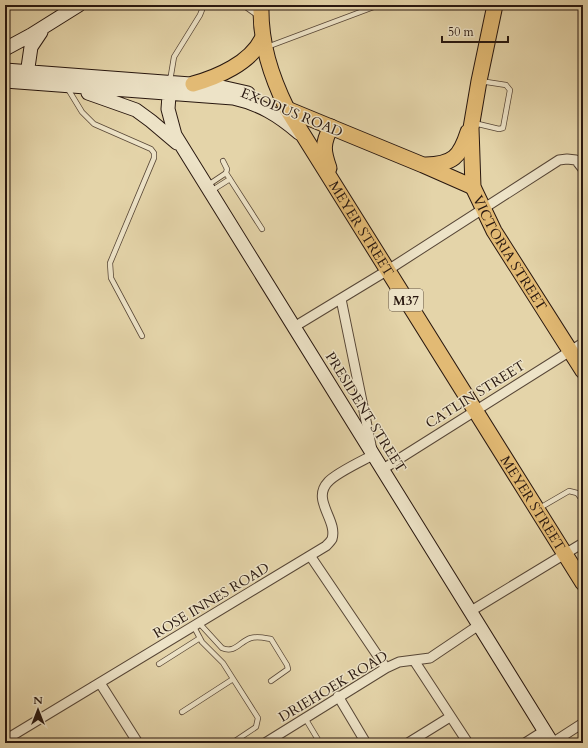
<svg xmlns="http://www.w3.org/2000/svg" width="588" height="748" font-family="Cardo,serif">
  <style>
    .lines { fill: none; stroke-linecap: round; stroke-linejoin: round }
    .lane-casing { stroke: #574636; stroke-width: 6 }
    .street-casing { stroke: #574636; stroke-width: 11 }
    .secondary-casing { stroke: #28170f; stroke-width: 15 }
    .primary-casing { stroke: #28170f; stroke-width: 17 }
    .lane { stroke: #ede3c7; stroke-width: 4.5 }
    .street { stroke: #ede3c7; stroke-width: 9 }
    .secondary { stroke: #ede3c7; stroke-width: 13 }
    .primary { stroke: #e2ba74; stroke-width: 15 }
    .labels { text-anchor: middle; stroke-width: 3; stroke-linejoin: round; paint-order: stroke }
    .shield { fill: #ede3c7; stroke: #635446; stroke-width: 1 }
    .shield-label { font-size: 13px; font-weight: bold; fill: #28170f }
    .street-label { font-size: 14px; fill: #28170f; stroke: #ede3c7 }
  </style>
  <rect width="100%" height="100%" fill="#e4d4a9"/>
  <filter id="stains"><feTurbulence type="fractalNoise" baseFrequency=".005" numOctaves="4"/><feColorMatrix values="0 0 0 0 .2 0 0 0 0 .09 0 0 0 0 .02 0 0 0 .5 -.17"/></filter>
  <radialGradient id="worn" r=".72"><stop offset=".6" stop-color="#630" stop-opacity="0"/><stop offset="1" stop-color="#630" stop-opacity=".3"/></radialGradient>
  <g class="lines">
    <defs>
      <path id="lane" d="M 243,5 L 257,15
        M 267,47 L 379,5
        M 170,81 L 174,57 L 200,15 L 204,5
        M 68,89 L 82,112 L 94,124 L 151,149 L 154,153 L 154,158 L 110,263 L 111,278 L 142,336
        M 474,123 L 499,129 L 503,128 L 510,90 L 506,85 L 480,81
        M 223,161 L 227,169 L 226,173 L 262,229
        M 208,185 L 226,173
        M 211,191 L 230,179
        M 538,509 L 569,491 L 577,493 L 583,501
        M 200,624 L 222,648 C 235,654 240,641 251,638 C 258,636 265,638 271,639 L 287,665 L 288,669 L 271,681
        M 194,627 L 202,642 L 223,663 L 258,718 L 256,727 L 232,743
        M 159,664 L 200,638
        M 182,712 L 233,679
        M 305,718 L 320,743"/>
      <path id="street" d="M 294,327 L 388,270 L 559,160 L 567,159 L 576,160 L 583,169
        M 383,469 L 583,343
        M 311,557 L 386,668
        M 471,611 L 583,543
        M 415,662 L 468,743
        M 100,683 L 138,743
        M 338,696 L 366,743
        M 5,740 L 326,546 C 328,544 331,541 332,539 C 338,520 311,500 328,482 C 336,473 362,461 373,455 L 341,299
        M 265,743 L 386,668 L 399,662 L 430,658 L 479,625
        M 408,743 L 450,717
        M 525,743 L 544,731
        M 552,743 L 583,723"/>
      <path id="secondary" d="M 5,49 L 31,35 L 79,5
        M 5,70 L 217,86 L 248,93
        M 5,81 L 233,98 C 260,104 278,115 299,133
        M 26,81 L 31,47 L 41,32
        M 170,82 L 168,109 L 175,135 L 552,743
        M 88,93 L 136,110 L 151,121 L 177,143"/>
      <g id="primary">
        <path id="s1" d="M 261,5 C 260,43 271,76 287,109 L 583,583"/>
        <path id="s2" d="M 495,5 L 479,81 L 471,128 L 473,187 L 494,231 L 583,371"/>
        <path d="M 193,84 C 218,77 250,63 262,39"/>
        <path d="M 287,109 L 423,165 L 473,187"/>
        <path d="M 426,165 C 453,164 460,157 468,132"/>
        <path d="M 329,168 C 323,151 322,144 331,127"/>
      </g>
    </defs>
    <use href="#lane" class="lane-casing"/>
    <use href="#street" class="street-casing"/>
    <use href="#secondary" class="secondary-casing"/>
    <use href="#primary" class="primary-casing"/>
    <use href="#lane" class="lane"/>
    <use href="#street" class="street"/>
    <use href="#secondary" class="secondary"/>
    <use href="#primary" class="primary"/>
  </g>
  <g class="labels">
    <rect class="shield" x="389" y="289" width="34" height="22" rx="3"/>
    <g class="shield-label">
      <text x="406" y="305">M37</text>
    </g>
    <g class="street-label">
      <text transform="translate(292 112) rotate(22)" y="5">EXODUS ROAD</text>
      <text dy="5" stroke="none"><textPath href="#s1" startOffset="249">MEYER STREET</textPath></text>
      <text dy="5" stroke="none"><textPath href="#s2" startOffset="260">VICTORIA STREET</textPath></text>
      <text transform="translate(475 394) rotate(-32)" y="5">CATLIN STREET</text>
      <text transform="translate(366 412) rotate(58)" y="5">PRESIDENT STREET</text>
      <text dy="5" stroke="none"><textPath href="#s1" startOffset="573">MEYER STREET</textPath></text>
      <text transform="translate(211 600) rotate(-31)" y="5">ROSE INNES ROAD</text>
      <text transform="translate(333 686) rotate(-31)" y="5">DRIEHOEK ROAD</text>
    </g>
  </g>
  <rect width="588" height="748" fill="none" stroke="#e4d4a9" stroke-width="20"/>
  <rect x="6" y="6" width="576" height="736" fill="none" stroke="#28170f" stroke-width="2"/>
  <rect x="10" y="10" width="568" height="728" fill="none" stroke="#28170f"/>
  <g transform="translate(38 710)" stroke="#ede3c7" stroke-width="3" paint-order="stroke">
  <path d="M0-3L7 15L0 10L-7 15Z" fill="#28170f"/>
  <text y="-6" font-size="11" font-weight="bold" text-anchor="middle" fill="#28170f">N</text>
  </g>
  <path d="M442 36v6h66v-6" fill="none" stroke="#28170f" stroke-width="2"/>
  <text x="448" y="36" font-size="12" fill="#28170f" stroke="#ede3c7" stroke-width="3" paint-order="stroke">50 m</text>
  <rect width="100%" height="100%" filter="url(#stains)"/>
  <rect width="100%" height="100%" fill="url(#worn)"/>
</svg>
